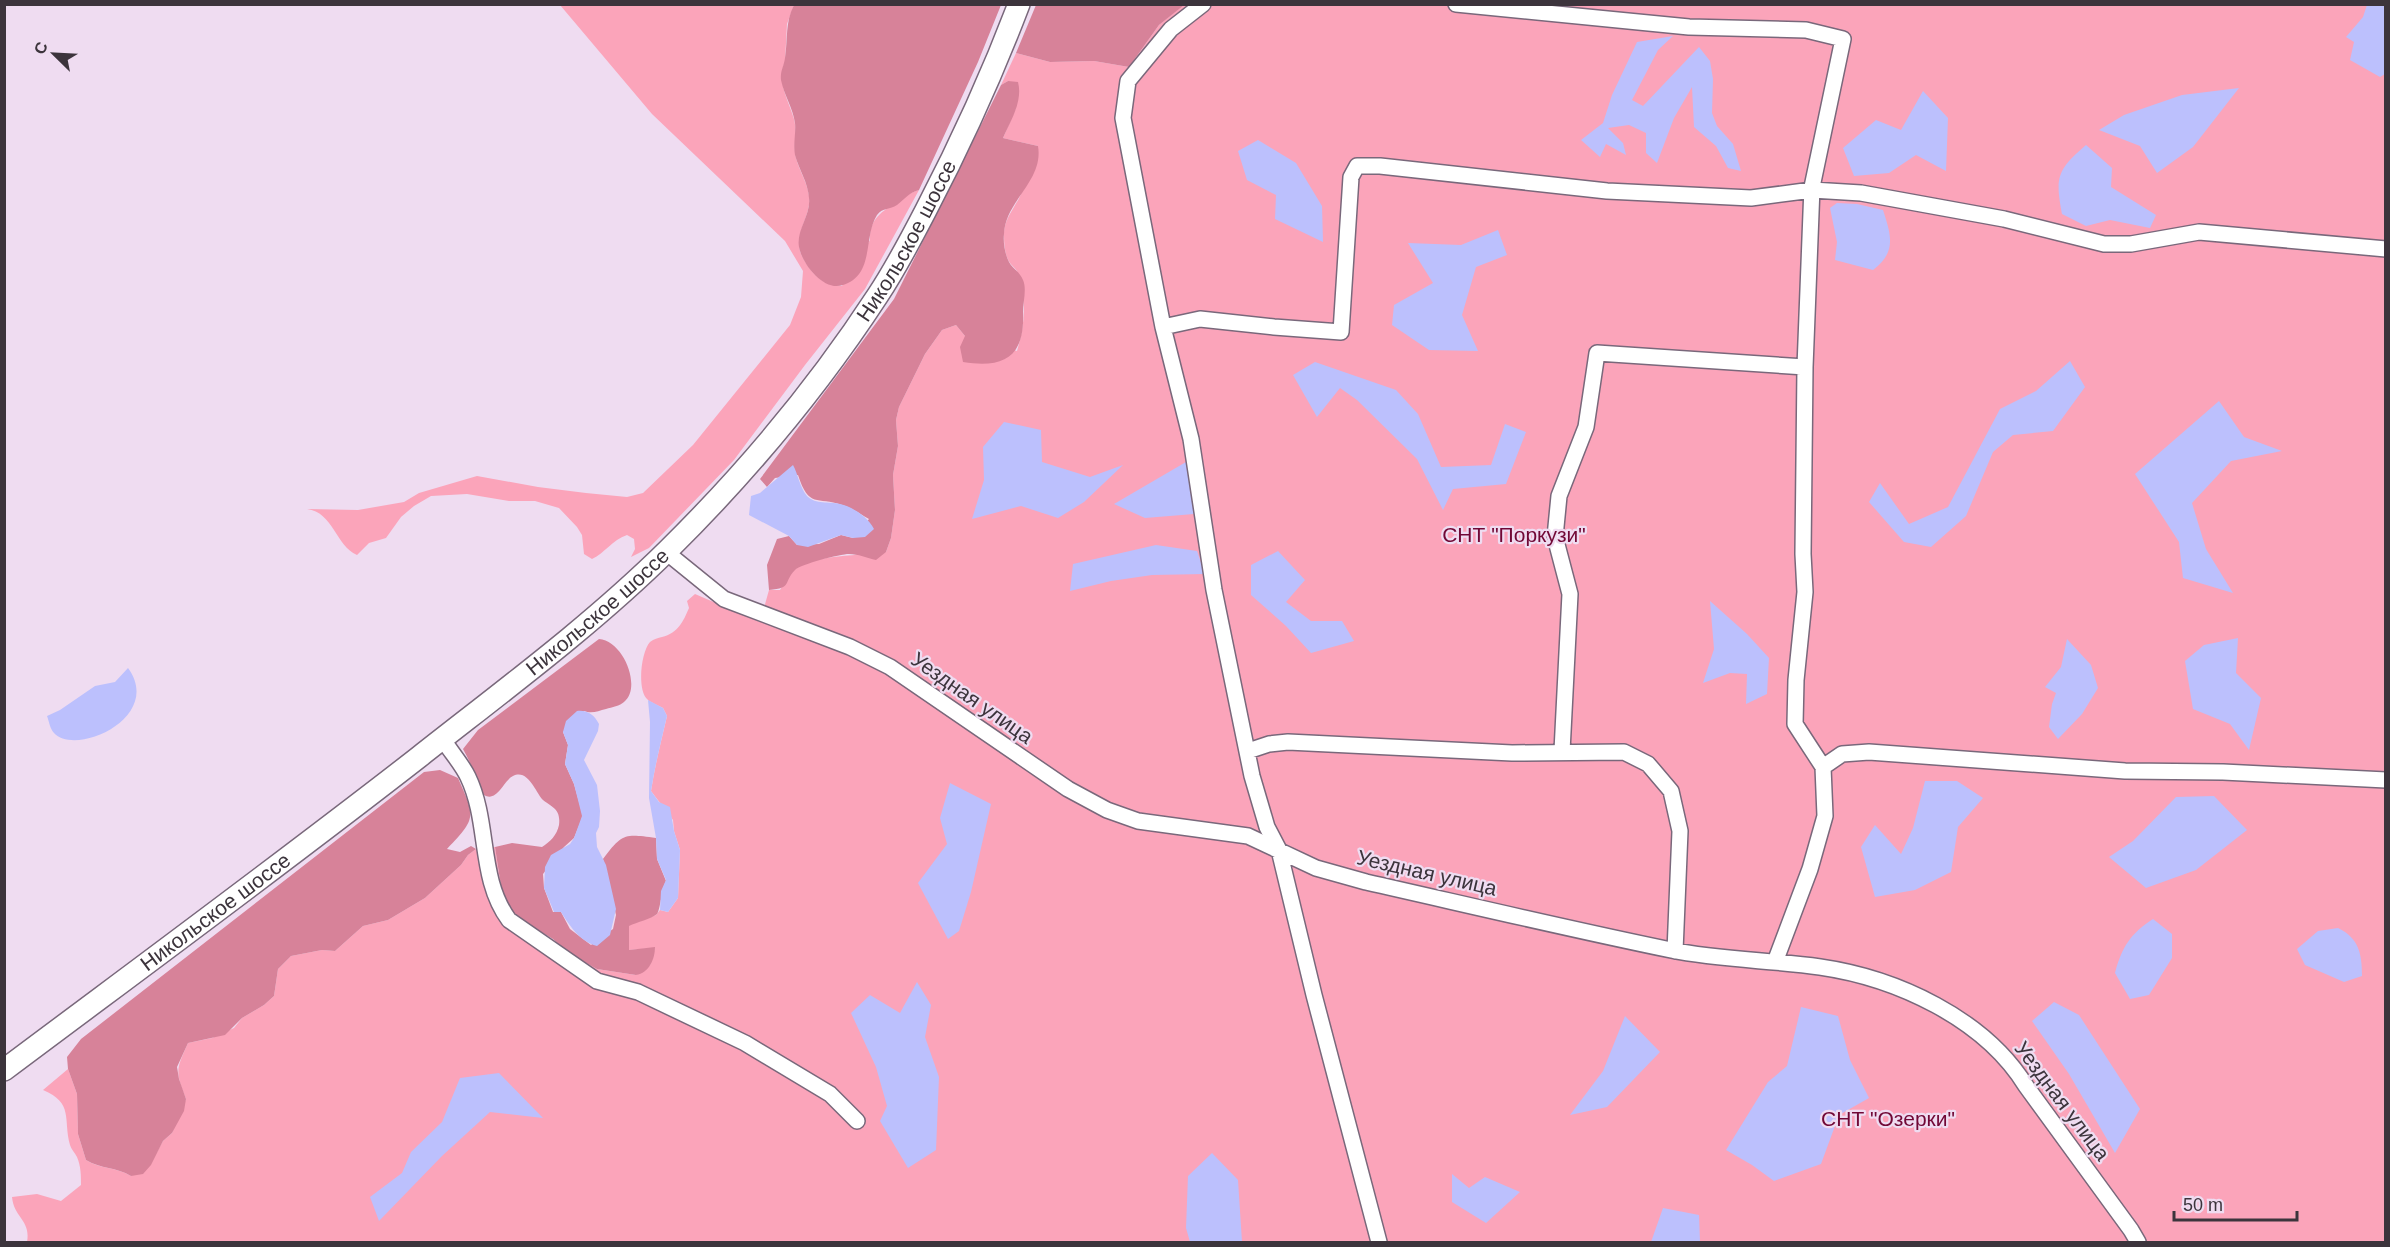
<svg xmlns="http://www.w3.org/2000/svg" width="2390" height="1247" font-family="Arial,sans-serif">
  <style>
    .green { fill: #fba4ba }
    .forest { fill: #d78299 }
    .water { fill: #bcc0fd }
    .lines { fill: none; stroke-linecap: round; stroke-linejoin: round }
    .street-casing { stroke: #79687b; stroke-width: 18 }
    .secondary-casing { stroke: #79687b; stroke-width: 24 }
    .street { stroke: #fff; stroke-width: 15 }
    .secondary { stroke: #fff; stroke-width: 21 }
    .labels { text-anchor: middle; stroke-width: 4.5; stroke-linejoin: round; paint-order: stroke }
    .street-label { font-size: 21px; fill: #3c343c; stroke: #efdcf1 }
    .park-label { font-size: 21px; fill: #710836; stroke: #efdcf1 }
  </style>
  <rect width="100%" height="100%" fill="#efdcf1"/>
  <path class="green" d="M 1184,4 L 2385,5 L 2385,1242 L 27,1242 C 31,1220 14,1218 12,1197 L 37,1194 L 61,1201 L 81,1185 C 81,1176 81,1166 77,1157 C 75,1153 71,1149 70,1145 C 63,1119 74,1103 43,1090 L 68,1069 L 77,1094 L 78,1134 L 86,1160 C 100,1169 116,1167 131,1176 L 157,1152 L 163,1141 L 172,1133 L 186,1099 C 175,1071 176,1070 188,1043 L 212,1038 L 234,1028 L 242,1018 L 264,1005 L 274,996 L 278,969 L 291,956 L 322,950 L 335,951 L 363,926 L 388,920 L 425,898 L 461,865 L 468,855 L 476,849 L 495,847 L 501,887 L 541,933 L 597,969 L 636,975 L 650,965 L 655,948 L 629,950 L 629,925 L 656,915 L 660,910 L 668,912 L 678,898 L 680,850 L 674,831 L 673,820 L 651,791 C 655,765 661,742 667,716 L 663,708 C 658,705 651,703 647,699 C 637,689 641,652 650,642 C 654,639 658,638 662,637 C 678,633 683,622 689,608 L 687,601 L 695,594 L 760,622 L 769,590 L 780,590 C 784,583 789,576 794,570 C 812,554 863,556 886,552 L 891,538 L 895,510 L 893,475 L 898,446 L 896,420 L 899,407 L 925,354 L 942,330 L 956,325 L 965,336 L 1017,351 C 1025,326 1027,299 1018,274 C 1017,269 1013,267 1010,263 C 1005,256 1004,245 1004,236 C 1003,220 1015,208 1021,194 C 1028,179 1033,162 1038,146 L 1003,138 L 1016,108 L 1008,81 L 1001,85 L 1016,53 L 1050,62 L 1094,61 L 1129,67 L 1159,25 Z
    M 560,5 L 794,5 L 787,24 L 785,62 C 776,81 789,101 794,119 C 797,130 794,141 795,152 C 796,166 807,180 809,196 C 812,215 793,234 801,254 C 809,271 823,287 842,286 L 870,240 C 869,217 885,210 901,199 C 908,195 911,192 919,190 L 865,289 L 805,365 L 734,460 L 649,548 L 631,557 L 635,549 L 634,539 L 627,535 C 612,540 605,553 592,559 L 584,554 L 582,535 L 577,527 L 559,508 L 535,501 L 509,501 L 467,494 L 431,496 L 414,506 L 401,517 L 386,538 L 369,543 L 357,555 C 336,546 333,512 307,509 L 358,510 L 404,502 L 419,493 L 477,476 L 538,487 L 586,493 L 627,497 L 643,493 L 693,445 L 790,325 L 801,297 L 803,271 L 785,241 L 652,114 Z"/>
  <path class="forest" d="M 794,5 L 1001,5 L 978,62 L 919,190 C 908,193 905,199 897,205 C 890,210 883,207 877,215 C 863,237 875,275 843,285 C 824,292 802,264 799,247 C 796,230 811,215 809,198 C 808,182 799,170 795,155 C 793,145 796,133 795,123 C 793,108 784,95 781,80 C 780,71 784,66 785,58 C 788,39 785,22 794,5 Z
    M 1036,5 L 1036,4 L 1184,5 L 1159,25 L 1129,67 L 1094,61 L 1050,62 L 1016,53 Z
    M 1008,81 L 1018,82 C 1023,101 1011,120 1003,138 L 1038,146 C 1044,181 1005,201 1004,234 C 1003,243 1005,254 1009,262 C 1012,268 1020,272 1023,280 C 1027,289 1023,302 1023,312 C 1025,355 1006,369 963,362 L 960,347 L 965,336 L 956,325 L 942,330 L 925,354 L 899,407 L 896,420 L 898,446 L 893,475 L 895,510 L 891,538 L 886,552 L 876,560 C 867,558 858,554 849,554 C 840,554 801,564 795,570 C 783,582 793,588 769,590 L 767,565 L 777,539 L 789,536 L 797,545 L 819,544 L 841,535 L 853,538 L 869,519 C 860,514 852,508 842,505 C 817,496 809,509 798,475 L 775,478 L 767,487 L 760,479 L 894,299 L 1001,85 Z
    M 599,639 C 624,641 642,688 624,702 C 620,706 612,707 606,709 C 598,711 592,714 584,711 L 563,732 L 568,745 L 565,764 L 574,784 L 583,816 L 574,838 L 564,847 L 543,874 L 544,888 L 553,912 L 561,912 L 570,929 L 591,945 L 613,929 L 616,915 L 603,859 C 623,833 624,834 656,838 L 657,859 L 666,881 C 662,888 660,911 657,914 C 651,919 637,922 629,926 L 629,950 L 655,947 C 655,959 649,973 636,975 L 597,969 L 567,952 L 553,939 L 514,916 L 502,893 L 495,847 L 512,843 L 542,847 C 550,842 557,835 559,825 C 561,809 552,807 543,800 C 536,793 528,768 513,776 C 504,780 497,803 484,795 C 481,793 481,791 479,787 C 474,773 470,761 463,749 L 478,730 Z
    M 440,770 L 458,778 C 475,817 477,818 447,849 L 460,852 L 471,846 L 476,849 L 468,855 L 461,865 L 425,898 L 388,920 L 363,926 L 335,951 L 322,950 L 291,956 L 278,969 L 274,996 L 264,1005 L 242,1018 L 225,1035 L 188,1043 L 177,1067 L 179,1079 L 186,1099 L 184,1111 L 172,1133 L 163,1141 L 151,1165 L 143,1174 L 131,1176 C 116,1167 101,1169 86,1160 L 78,1134 L 77,1094 L 68,1069 L 67,1057 L 81,1039 L 424,772 Z"/>
  <path class="water" d="M 2367,5 L 2385,5 L 2385,74 L 2380,77 L 2350,60 L 2354,42 L 2346,37 L 2363,17 Z
    M 1673,36 L 1658,50 L 1632,100 L 1643,106 L 1699,47 L 1710,61 L 1713,79 L 1712,113 L 1717,126 L 1733,144 L 1741,171 L 1728,168 L 1716,146 L 1694,127 L 1692,87 L 1674,118 L 1657,163 L 1646,153 L 1646,133 L 1629,125 L 1608,128 L 1623,143 L 1626,155 L 1606,144 L 1600,157 L 1581,140 L 1603,123 L 1612,95 L 1637,42 Z
    M 2239,88 L 2193,147 L 2157,173 L 2140,146 L 2099,130 L 2124,115 L 2182,95 Z
    M 1923,91 L 1948,118 L 1946,171 L 1916,155 L 1889,173 L 1854,176 L 1843,148 L 1876,120 L 1901,130 Z
    M 1258,140 L 1296,163 L 1322,206 L 1323,242 L 1275,219 L 1276,195 L 1247,180 L 1238,151 Z
    M 2086,145 L 2112,168 L 2111,187 L 2156,215 L 2150,228 L 2110,220 L 2086,226 L 2062,214 C 2055,177 2057,170 2086,145 Z
    M 1837,203 L 1857,204 L 1883,210 C 1891,235 1897,252 1873,270 L 1835,260 L 1837,242 L 1830,208 Z
    M 1498,230 L 1507,255 L 1476,267 L 1462,315 L 1478,351 L 1429,350 L 1392,325 L 1394,305 L 1433,283 L 1408,243 L 1461,245 Z
    M 2070,361 L 2085,387 L 2053,431 L 2013,435 L 1993,452 L 1966,516 L 1931,547 L 1904,542 L 1869,502 L 1880,483 L 1909,524 L 1948,507 L 2000,409 L 2036,391 Z
    M 1315,362 L 1396,390 L 1418,414 L 1441,467 L 1491,465 L 1505,424 L 1526,432 L 1506,484 L 1453,489 L 1443,510 L 1417,459 L 1357,400 L 1340,388 L 1317,417 L 1293,375 Z
    M 2219,401 L 2244,437 L 2282,451 L 2231,461 L 2192,503 L 2206,549 L 2233,593 L 2183,578 L 2179,542 L 2135,474 Z
    M 1004,422 L 1041,430 L 1042,462 L 1090,477 L 1123,465 L 1084,502 L 1058,518 L 1021,506 L 972,519 L 984,480 L 983,447 Z
    M 1186,462 L 1194,514 L 1145,518 L 1114,504 Z
    M 793,465 C 798,474 800,488 807,496 C 816,505 829,501 840,504 C 853,507 868,517 874,529 L 865,537 L 853,538 L 841,535 L 808,547 L 797,545 L 789,536 L 749,515 L 751,496 L 760,493 Z
    M 1156,545 L 1197,551 L 1205,574 L 1152,575 L 1111,581 L 1070,591 L 1073,564 Z
    M 1278,551 L 1305,580 L 1286,602 L 1311,621 L 1342,621 L 1354,641 L 1311,653 L 1286,626 L 1251,595 L 1251,565 Z
    M 1710,601 L 1747,634 L 1769,658 L 1767,694 L 1746,704 L 1747,674 L 1730,673 L 1703,683 L 1714,649 Z
    M 2238,638 L 2236,673 L 2261,698 L 2249,750 L 2230,724 L 2193,709 L 2185,661 L 2204,645 Z
    M 2067,639 L 2091,665 L 2098,688 L 2082,714 L 2058,739 L 2049,727 L 2052,704 L 2056,693 L 2045,687 L 2061,667 Z
    M 128,668 C 164,717 76,757 54,733 C 50,729 49,721 47,716 L 60,710 L 95,686 L 115,682 Z
    M 648,700 L 663,708 L 667,716 C 661,742 655,765 651,791 L 659,802 L 670,807 L 674,831 L 680,850 L 678,898 L 668,912 L 660,910 L 661,891 L 666,880 L 657,859 L 656,838 L 649,798 L 650,722 Z
    M 577,711 C 588,710 594,715 599,724 L 598,731 L 584,760 L 597,785 L 600,811 L 599,827 L 596,833 L 597,847 L 606,865 L 616,909 L 610,935 L 597,946 C 579,941 570,926 561,912 L 554,912 L 544,888 L 545,867 L 551,855 L 570,844 L 574,838 L 582,816 L 574,784 L 565,764 L 568,745 L 563,732 L 566,721 Z
    M 1925,781 L 1957,781 L 1983,798 L 1958,827 L 1951,872 L 1915,890 L 1875,897 L 1861,847 L 1875,825 L 1901,854 L 1913,828 Z
    M 950,783 L 991,804 L 971,892 L 959,931 L 948,939 L 918,883 L 947,844 L 940,818 Z
    M 2214,796 L 2247,830 L 2196,870 L 2146,888 L 2109,857 L 2133,841 L 2176,797 Z
    M 2153,919 L 2172,934 L 2172,958 L 2149,995 L 2130,999 L 2115,973 C 2122,947 2130,934 2153,919 Z
    M 2338,928 C 2359,938 2362,954 2362,976 L 2344,982 L 2305,965 L 2297,949 L 2318,931 Z
    M 917,982 L 931,1005 L 925,1037 L 939,1077 L 936,1150 L 908,1168 L 880,1121 L 887,1106 L 876,1067 L 851,1013 L 870,995 L 900,1013 Z
    M 2054,1002 L 2079,1015 L 2140,1109 L 2115,1153 L 2069,1074 L 2032,1021 Z
    M 1801,1007 L 1838,1016 L 1850,1060 L 1869,1098 L 1839,1115 L 1821,1164 L 1774,1181 L 1752,1165 L 1726,1150 L 1768,1082 L 1787,1066 Z
    M 1625,1016 L 1660,1052 L 1607,1107 L 1570,1115 L 1603,1071 Z
    M 499,1073 L 543,1118 L 490,1112 L 442,1156 L 379,1221 L 370,1197 L 402,1173 L 411,1152 L 442,1122 L 460,1078 Z
    M 1212,1153 L 1238,1180 L 1242,1242 L 1190,1242 L 1186,1228 L 1188,1176 Z
    M 1452,1174 L 1469,1188 L 1485,1177 L 1520,1192 L 1486,1223 L 1452,1202 Z
    M 1663,1208 L 1699,1215 L 1700,1242 L 1651,1242 Z"/>
  <g class="lines">
    <defs>
      <path id="street" d="M 1203,4 L 1171,29 L 1128,81 L 1123,118 L 1163,327 L 1191,439 L 1214,590 L 1252,776 L 1267,827 L 1279,850 L 1314,995 L 1379,1242
        M 1456,4 L 1689,27 L 1806,30 L 1843,39 L 1812,187 L 1805,367 L 1803,554 L 1805,592 L 1796,680 L 1795,724 L 1823,767 L 1825,816 L 1810,869 L 1775,962
        M 1163,327 L 1200,319 L 1274,327 L 1341,332 L 1351,177 L 1357,166 L 1380,166 L 1607,191 L 1751,198 L 1812,190 L 1861,193 L 2004,219 L 2104,244 L 2131,244 L 2199,232 L 2386,249
        M 666,552 L 724,599 L 850,647 L 890,667 L 1068,789 L 1107,810 L 1138,821 L 1248,836 L 1316,868 L 1366,882 C 1468,905 1569,929 1671,950 C 1720,960 1771,960 1820,967 C 1896,978 1984,1018 2026,1086 L 2131,1230 L 2138,1242
        M 442,738 C 450,751 462,764 468,777 C 490,823 478,878 509,920 L 597,981 L 638,992 L 745,1043 L 830,1094 L 857,1121
        M 1248,751 L 1269,744 L 1288,742 L 1512,753 L 1624,752 L 1648,764 L 1671,791 L 1680,831 L 1675,951
        M 1562,751 L 1570,594 L 1555,537 L 1559,496 L 1586,427 L 1597,353 L 1805,367
        M 1823,767 L 1842,754 L 1869,752 L 2125,771 L 2223,772 L 2386,780"/>
      <g id="secondary">
        <path id="s1" d="M 4,1070 C 143,966 283,863 419,757 C 504,690 591,626 668,550 C 746,473 818,387 878,295 C 896,268 911,239 926,210 C 961,143 992,75 1019,4"/>
      </g>
    </defs>
    <use href="#street" class="street-casing"/>
    <use href="#secondary" class="secondary-casing"/>
    <use href="#street" class="street"/>
    <use href="#secondary" class="secondary"/>
  </g>
  <g class="labels">
    <g class="street-label">
      <text dy="7" stroke="none"><textPath href="#s1" startOffset="1236">Никольское шоссе</textPath></text>
      <text dy="7" stroke="none"><textPath href="#s1" startOffset="750">Никольское шоссе</textPath></text>
      <text transform="translate(972 698) rotate(35)" y="7">Уездная улица</text>
      <text transform="translate(1427 873) rotate(13)" y="7">Уездная улица</text>
      <text dy="7" stroke="none"><textPath href="#s1" startOffset="264">Никольское шоссе</textPath></text>
      <text transform="translate(2062 1101) rotate(53)" y="7">Уездная улица</text>
    </g>
    <g class="park-label">
      <text x="1514" y="542">СНТ "Поркузи"</text>
      <text x="1888" y="1126">СНТ "Озерки"</text>
    </g>
  </g>
  <rect width="2390" height="1247" fill="none" stroke="#3c343c" stroke-width="12"/>
  <g transform="translate(54 54) rotate(294)" stroke="#efdcf1" stroke-width="4.5" paint-order="stroke">
  <path d="M0-4.5L10 22L0 15L-10 22Z" fill="#3c343c"/>
  <text y="-9" font-size="16" font-weight="bold" text-anchor="middle" fill="#3c343c">С</text>
  </g>
  <path d="M2174 1211v9h123v-9" fill="none" stroke="#3c343c" stroke-width="3"/>
  <text x="2183" y="1211" font-size="18" fill="#3c343c" stroke="#efdcf1" stroke-width="4.5" paint-order="stroke">50 m</text>
</svg>
